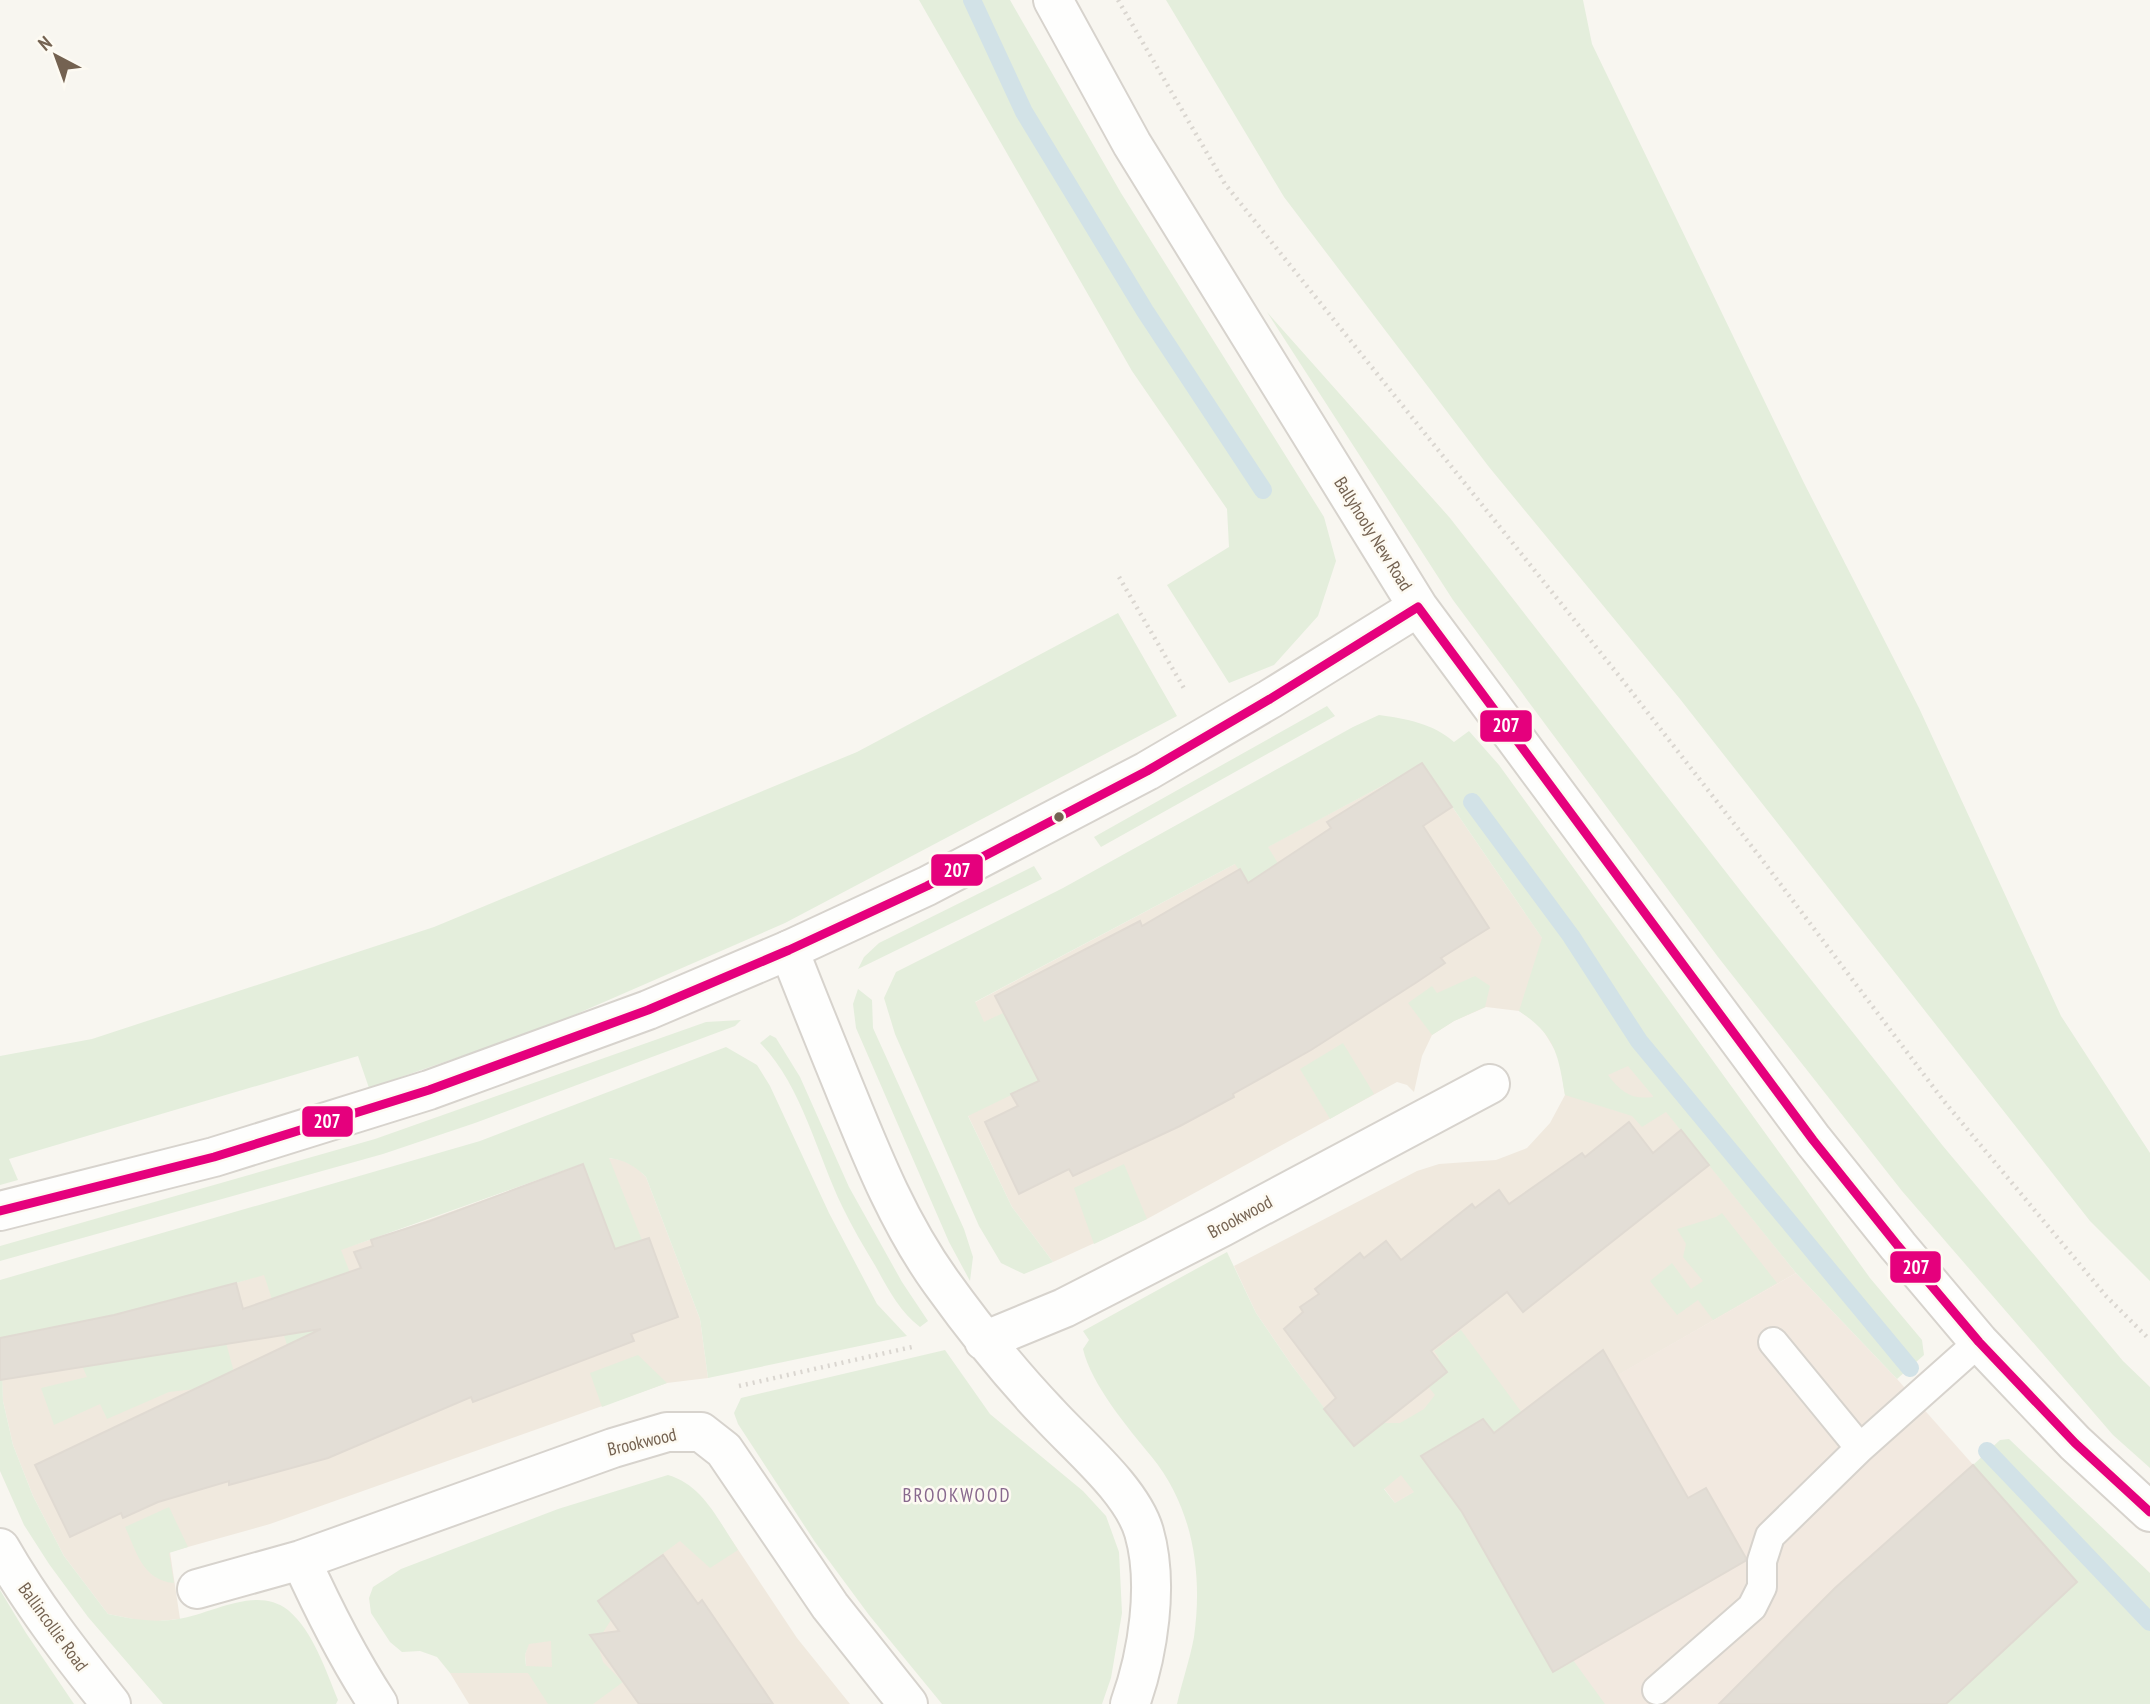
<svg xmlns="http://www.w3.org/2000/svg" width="2150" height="1704" font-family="'PT Sans Narrow',sans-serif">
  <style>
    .residential { fill: #f0e9de }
    .commercial { fill: #f2e9e0 }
    .green { fill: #e4eedc; fill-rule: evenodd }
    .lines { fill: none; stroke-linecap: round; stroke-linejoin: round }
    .stream { stroke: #d2e2e7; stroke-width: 18 }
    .building { fill: #e3ded6; stroke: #e0dad2; stroke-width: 2 }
    .lane-casing { stroke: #d7d3cd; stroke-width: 32 }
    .street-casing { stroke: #d7d3cd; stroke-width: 42 }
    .secondary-casing { stroke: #d7d3cd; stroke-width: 42 }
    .path { stroke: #dad6d0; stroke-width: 4.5; stroke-dasharray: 2 5; stroke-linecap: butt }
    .lane { stroke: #fefefd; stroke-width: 28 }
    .street { stroke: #fefefd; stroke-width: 38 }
    .secondary { stroke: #fefefd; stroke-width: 38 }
    .bus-1-casing { stroke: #fdfaf2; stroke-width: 14 }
    .bus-1 { stroke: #e5007d; stroke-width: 9 }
    .bus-dot { fill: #746251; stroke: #fdfaf2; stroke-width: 2.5 }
    .labels { text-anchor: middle; stroke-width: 5; stroke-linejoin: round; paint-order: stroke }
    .street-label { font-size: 18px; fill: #746251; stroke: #fdfaf2 }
    .neighbourhood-label { font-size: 19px; letter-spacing: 2px; fill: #88698e; stroke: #fdfaf2 }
    .line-badge { stroke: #fdfaf2; stroke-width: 2.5 }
    .badge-label { font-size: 19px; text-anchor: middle; font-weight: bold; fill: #fff }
  </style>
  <rect width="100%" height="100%" fill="#f8f6f0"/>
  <path class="residential" d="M 1423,764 L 1629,1065 L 1796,1273 L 1395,1503 L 1293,1367 L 1256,1313 L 1234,1266 L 1417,1171 L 1439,1164 L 1496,1160 L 1527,1148 L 1550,1123 L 1565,1095 L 1559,1057 L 1540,1025 L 1519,1011 L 1486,1007 L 1454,1021 L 1432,1035 L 1422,1056 L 1414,1092 L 1407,1085 L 1397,1082 L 1147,1219 L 1053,1262 L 1012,1207 L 946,1070 L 953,1014 Z
    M 608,1158 L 623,1160 L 637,1168 L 646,1177 L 700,1319 L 708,1378 L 667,1383 L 270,1524 L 170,1552 L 180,1619 L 148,1622 L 108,1614 L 64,1556 L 33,1496 L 13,1445 L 3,1401 L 0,1338 L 121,1315 L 236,1283 L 394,1232 L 583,1164 Z
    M 711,1509 L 797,1638 L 850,1704 L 469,1704 L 450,1673 L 527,1673 L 525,1655 L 530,1638 Z"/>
  <path class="commercial" d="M 1796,1273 L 1897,1379 L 2077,1582 L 2033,1704 L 1441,1704 L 1346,1530 Z"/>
  <path class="green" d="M 919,0 L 1010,0 L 1121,193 L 1324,517 L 1336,561 L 1318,616 L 1274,665 L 1229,683 L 1167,585 L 1229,547 L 1227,509 L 1132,371 Z
    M 1166,0 L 1583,0 L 1592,44 L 1804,483 L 1919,708 L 2061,1016 L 2150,1153 L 2150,1281 L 2090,1221 L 1680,699 L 1489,467 L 1284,197 Z
    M 1267,312 L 1450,518 L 1743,894 L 1943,1146 L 2123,1361 L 2150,1387 L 2150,1468 L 2113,1435 L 1902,1191 L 1718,957 L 1453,600 Z
    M 1118,613 L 1177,716 L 785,923 L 549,1026 L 369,1088 L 358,1056 L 9,1159 L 18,1180 L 0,1185 L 0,1056 L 92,1039 L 434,927 L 857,752 Z
    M 1327,706 L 1335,716 L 1101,847 L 1094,837 Z
    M 1379,715 C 1407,719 1432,723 1454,742 L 1469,731 L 1499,765 L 1870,1278 L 1922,1340 L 1924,1355 L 1897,1379 L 1796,1273 L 1666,1112 L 1642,1127 L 1632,1116 L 1565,1095 C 1558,1053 1555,1035 1519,1011 L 1542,938 L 1423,764 L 1268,847 L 1324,939 L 1256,896 L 1235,864 L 975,1002 L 984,1022 L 1022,1004 L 1084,1060 L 968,1116 L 1012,1207 L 1053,1262 L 1024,1274 L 1001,1263 L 979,1226 L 895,1034 L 884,998 L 896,972 L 1063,888 L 1353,727 ZM 1628,1066 L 1653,1096 L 1653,1097 C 1631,1100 1621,1092 1608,1075 Z
    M 1034,866 L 1042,879 L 858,969 L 864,957 L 879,943 Z
    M 1475,976 L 1490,986 L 1485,1007 L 1454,1021 L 1432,1035 L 1408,1003 L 1432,986 L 1437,993 Z
    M 858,989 L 872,1000 L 873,1028 L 964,1229 L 973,1257 L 970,1281 L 949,1242 L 856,1028 L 853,1004 Z
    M 741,1020 L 735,1026 L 475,1123 L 383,1154 L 0,1261 L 0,1246 L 375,1139 L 706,1022 Z
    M 770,1035 L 776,1038 L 800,1077 L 849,1187 L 902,1282 L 928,1321 L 920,1327 C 900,1312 888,1289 876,1267 C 864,1247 852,1227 842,1206 C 817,1154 801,1084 760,1043 Z
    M 1343,1043 L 1374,1094 L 1330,1119 L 1300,1069 Z
    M 726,1047 L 757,1065 L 770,1086 L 829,1213 L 877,1304 L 907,1336 L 708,1378 L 700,1319 L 646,1177 C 635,1166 625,1160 609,1158 L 642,1240 L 610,1252 L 582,1164 L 341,1250 L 374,1333 L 293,1363 L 264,1275 L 212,1290 L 236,1380 L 212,1387 L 169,1392 L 107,1419 L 100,1404 L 54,1425 L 41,1388 L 87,1377 L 77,1354 L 82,1322 L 1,1338 L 3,1401 L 13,1445 L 33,1496 L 64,1556 L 108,1614 C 132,1619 154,1623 178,1619 C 212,1614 256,1585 288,1610 C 313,1631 326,1671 338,1700 L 336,1704 L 163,1704 L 88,1617 L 49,1564 L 24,1525 L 0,1471 L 0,1280 L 480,1141 Z
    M 1124,1164 L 1147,1219 L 1094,1244 L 1074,1188 Z
    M 1722,1213 L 1777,1283 L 1713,1320 L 1698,1300 L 1677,1315 L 1650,1281 L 1672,1263 L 1691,1289 L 1703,1281 L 1683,1257 L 1686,1244 L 1677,1229 L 1716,1217 Z
    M 1227,1252 L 1256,1313 L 1293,1367 L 1354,1447 L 1384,1423 L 1400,1423 L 1424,1409 L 1435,1395 L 1419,1375 L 1439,1358 L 1434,1351 L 1461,1330 L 1531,1425 L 1501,1442 L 1483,1419 L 1573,1660 L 1605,1704 L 1177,1704 C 1182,1682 1190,1659 1194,1637 C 1203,1573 1193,1507 1151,1456 C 1128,1428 1091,1384 1083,1349 L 1089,1340 L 1083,1331 ZM 1401,1475 L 1414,1492 L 1395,1503 L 1384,1489 Z
    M 945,1350 L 990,1414 L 1083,1491 L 1106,1516 L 1119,1552 L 1122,1613 L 1111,1678 L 1102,1704 L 942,1704 L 869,1615 L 815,1542 L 738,1424 L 734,1413 L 741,1398 Z
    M 638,1355 L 667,1383 L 602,1407 L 590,1373 Z
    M 2009,1439 L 2150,1573 L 2150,1704 L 1946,1704 L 2076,1582 L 1973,1465 L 2000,1440 Z
    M 668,1475 C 703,1485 718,1520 738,1550 L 710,1568 L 680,1541 L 598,1601 L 611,1620 L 597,1642 L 603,1662 L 623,1682 L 593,1704 L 548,1704 L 528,1673 L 450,1673 L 437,1657 L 420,1651 L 402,1652 L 390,1642 L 371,1613 L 369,1598 L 373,1587 L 401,1569 L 558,1509 ZM 551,1641 L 552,1667 L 526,1666 L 525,1655 L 529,1644 Z
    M 169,1507 L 188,1547 L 169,1553 L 174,1583 C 142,1580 137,1552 125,1527 Z
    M 0,1590 L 26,1633 L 74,1704 L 0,1704 Z"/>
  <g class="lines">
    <path class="stream" d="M 972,0 L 1024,112 L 1145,311 L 1263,490
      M 1472,802 L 1571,936 L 1639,1041 L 1910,1368
      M 1987,1451 L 2150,1622"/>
  </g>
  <path class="building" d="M 1422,763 L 1452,807 L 1423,826 L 1489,928 L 1441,958 L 1445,963 L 1417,982 L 1311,1050 L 1233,1094 L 1234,1097 L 1180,1126 L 1073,1176 L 1069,1169 L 1019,1194 L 985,1122 L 1018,1106 L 1011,1094 L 1039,1081 L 995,996 L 1140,921 L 1142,926 L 1240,869 L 1248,883 L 1331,828 L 1327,822 Z
    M 1629,1122 L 1653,1153 L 1681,1130 L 1709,1165 L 1523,1312 L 1507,1292 L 1431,1351 L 1447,1372 L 1354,1446 L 1324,1409 L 1336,1398 L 1284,1329 L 1303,1312 L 1300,1307 L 1319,1294 L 1315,1289 L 1360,1253 L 1364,1258 L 1386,1241 L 1401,1260 L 1472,1204 L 1475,1208 L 1499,1190 L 1509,1204 L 1582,1153 L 1585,1157 Z
    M 583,1164 L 615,1249 L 649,1238 L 678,1317 L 631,1334 L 634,1341 L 473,1402 L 471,1397 L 328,1458 L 229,1485 L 229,1481 L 158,1502 L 123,1518 L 121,1513 L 70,1537 L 35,1465 L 321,1329 L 0,1380 L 0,1338 L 114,1315 L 236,1283 L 243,1309 L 361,1268 L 354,1252 L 373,1246 L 371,1240 L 430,1221 Z
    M 1603,1350 L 1688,1498 L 1706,1488 L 1746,1558 L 1745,1561 L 1553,1672 L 1462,1512 L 1421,1456 L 1483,1419 L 1494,1433 Z
    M 1973,1465 L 2077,1582 L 1946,1704 L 1719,1704 L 1835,1588 Z
    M 663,1555 L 698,1604 L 702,1600 L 773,1704 L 639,1704 L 590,1635 L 619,1631 L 598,1601 Z"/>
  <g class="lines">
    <defs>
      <path id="lane" d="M 1773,1342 L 1860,1448
        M 1657,1690 L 1752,1607 L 1762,1587 L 1762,1561 L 1770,1536 L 1860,1448 L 1979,1342"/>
      <path id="street" d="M 789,950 C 808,999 828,1048 848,1097 C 874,1161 900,1225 941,1282 C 974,1328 1009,1372 1048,1413 C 1077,1445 1132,1490 1144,1532 C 1159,1584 1148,1654 1130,1704
        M 984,1341 L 1064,1308 L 1222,1227 L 1490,1084
        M 301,1560 C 324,1611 348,1658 378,1704
        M 197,1589 L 301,1560 L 613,1448 L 667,1432 L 701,1432 L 724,1450 L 830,1606 L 908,1704"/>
      <path id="secondary" d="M 1053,0 L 1132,144 L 1418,607 L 1813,1140 L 1898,1246 L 1979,1342 L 2075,1443 L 2150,1512
        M 0,1211 L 214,1157 L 429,1090 L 648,1010 L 789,950 L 927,886 L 1147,771 L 1270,699 L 1418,607
        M 0,1548 C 32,1604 71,1654 111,1704"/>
    </defs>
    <use href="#lane" class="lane-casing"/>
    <use href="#street" class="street-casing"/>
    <use href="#secondary" class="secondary-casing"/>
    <path class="path" d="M 1118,0 L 1225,184 L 1620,677 L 1760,857 L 1943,1100 L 2106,1296 L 2150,1340
      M 1119,577 L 1185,690
      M 739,1386 L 912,1347"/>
    <use href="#lane" class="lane"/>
    <use href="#street" class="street"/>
    <use href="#secondary" class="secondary"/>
    <defs>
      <path id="bus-1" d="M 0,1211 L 214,1157 L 429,1090 L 648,1010 L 789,950 L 927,886 L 1147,771 L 1270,699 L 1418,607 L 1813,1140 L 1898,1246 L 1979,1342 L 2075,1443 L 2150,1512"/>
    </defs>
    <use href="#bus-1" class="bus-1-casing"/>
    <use href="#bus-1" class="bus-1"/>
  </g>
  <circle class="bus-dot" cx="1059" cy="817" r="6"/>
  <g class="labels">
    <g class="street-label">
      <text transform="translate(1373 534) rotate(58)" y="6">Ballyhooly New Road</text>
      <text transform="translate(1240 1217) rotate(-28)" y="6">Brookwood</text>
      <text transform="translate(642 1442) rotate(-13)" y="6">Brookwood</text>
      <text transform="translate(53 1627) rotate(54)" y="6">Ballincollie Road</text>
    </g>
    <g class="neighbourhood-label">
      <text x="957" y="1502">BROOKWOOD</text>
    </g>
  </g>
  <g class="line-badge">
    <rect x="1479" y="709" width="54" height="34" rx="7" fill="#e5007d"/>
    <rect x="930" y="853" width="54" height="34" rx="7" fill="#e5007d"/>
    <rect x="301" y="1105" width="53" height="33" rx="7" fill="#e5007d"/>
    <rect x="1889" y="1250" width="53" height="34" rx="7" fill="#e5007d"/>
  </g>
  <g class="badge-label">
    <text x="1506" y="732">207</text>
    <text x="957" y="877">207</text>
    <text x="327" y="1128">207</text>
    <text x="1916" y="1274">207</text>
  </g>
  <g transform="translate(56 56) rotate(319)" stroke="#fdfaf2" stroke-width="5" paint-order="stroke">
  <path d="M0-5L12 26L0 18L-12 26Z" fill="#746251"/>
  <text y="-10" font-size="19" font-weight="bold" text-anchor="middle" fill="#746251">N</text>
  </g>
</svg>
